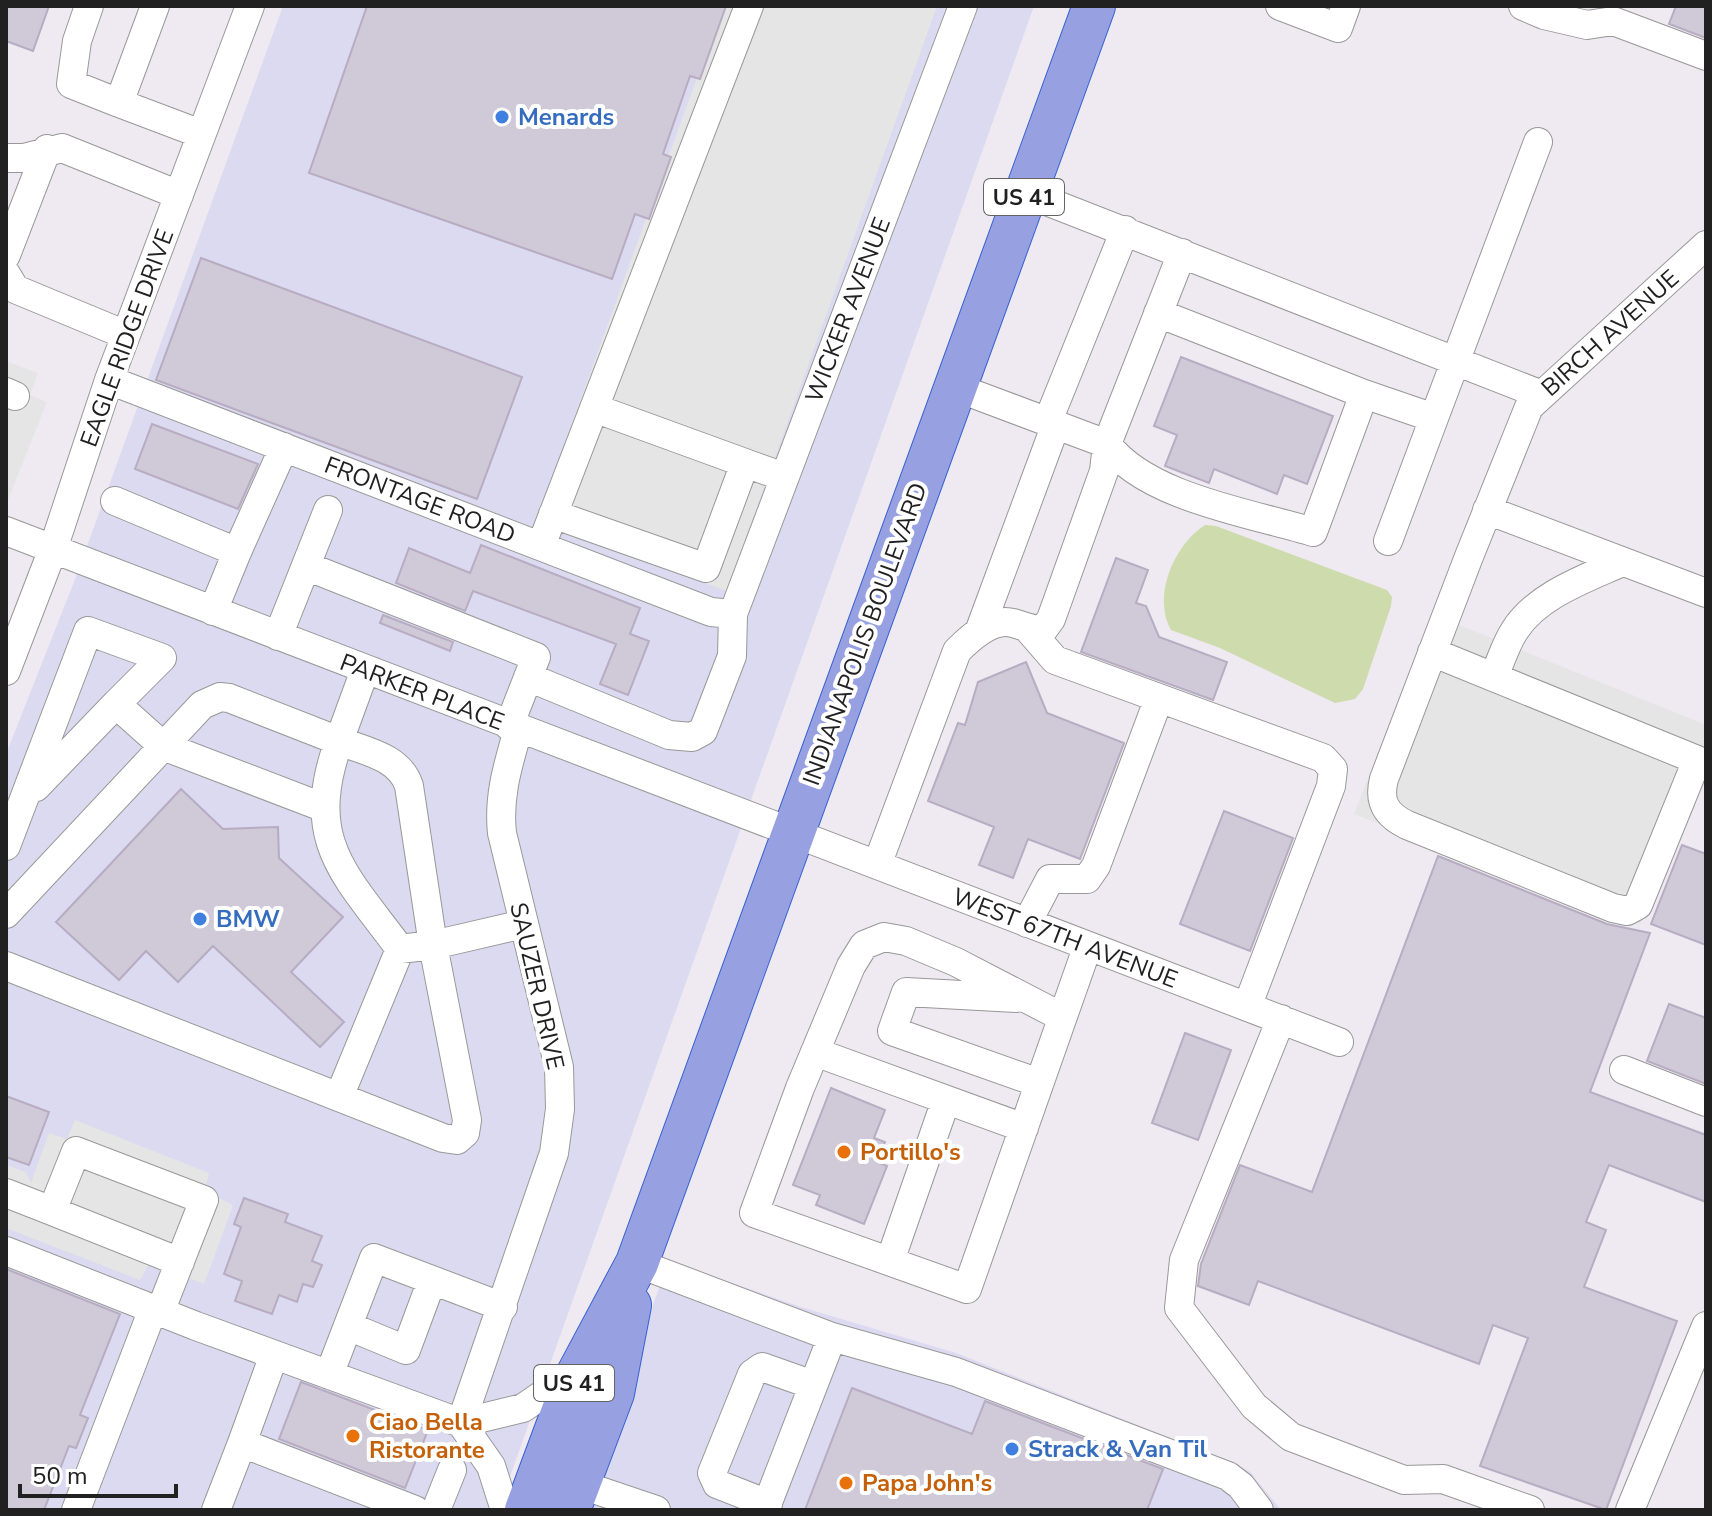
<svg xmlns="http://www.w3.org/2000/svg" width="1712" height="1516" font-family="'Nunito Sans',sans-serif">
  <style>
    .commercial { fill: #dcdaf0 }
    .parking { fill: #e5e5e5 }
    .water { fill: #cedbad }
    .building { fill: #d0c9d7; stroke: #b7acc2; stroke-width: 2 }
    .lines { fill: none; stroke-linecap: round; stroke-linejoin: round }
    .minor-casing { stroke: #989898; stroke-width: 30 }
    .highway-casing { stroke: #3661cf; stroke-width: 44 }
    .minor { stroke: #fff; stroke-width: 28 }
    .highway { stroke: #97a1e2; stroke-width: 42 }
    .shop-dot { fill: #3f7fe0; stroke: #fff; stroke-width: 3 }
    .food-dot { fill: #e8710a; stroke: #fff; stroke-width: 3 }
    .labels { text-anchor: middle; stroke-width: 8; stroke-linejoin: round; paint-order: stroke }
    .shield { fill: #fff; stroke: #646464; stroke-width: 2 }
    .shield-label { font-size: 22px; font-weight: bold; fill: #212121 }
    .shop-label { font-size: 24px; font-weight: bold; fill: #366cbe; stroke: #fff; text-anchor: start }
    .street-label { font-size: 24px; fill: #212121; stroke: #fff }
    .food-label { font-size: 24px; font-weight: bold; fill: #c56008; stroke: #fff; text-anchor: start }
  </style>
  <rect width="100%" height="100%" fill="#efe9f1"/>
  <path class="commercial" d="M 283,6 L 1034,6 L 498,1510 L 6,1510 L 6,754 L 74,582 Z
    M 669,1261 L 801,1307 L 956,1353 L 1233,1463 L 1250,1472 L 1281,1510 L 578,1510 Z"/>
  <path class="parking" d="M 723,6 L 937,6 L 727,591 L 537,520 Z
    M 6,361 L 38,373 L 30,395 L 47,402 L 6,505 Z
    M 1432,614 L 1706,725 L 1706,765 L 1641,924 L 1354,814 Z
    M 75,1120 L 209,1173 L 205,1191 L 233,1205 L 204,1284 L 150,1262 L 140,1280 L 6,1228 L 6,1165 L 26,1172 L 31,1183 L 49,1133 L 67,1139 Z"/>
  <path class="water" d="M 1205,525 L 1216,526 L 1387,590 L 1392,597 L 1391,606 L 1363,689 L 1355,699 L 1335,703 L 1220,648 L 1171,630 C 1152,596 1174,545 1205,525 Z"/>
  <path class="building" d="M 6,6 L 49,6 L 33,51 L 6,41 Z
    M 367,6 L 726,6 L 700,79 L 690,76 L 663,154 L 671,157 L 649,219 L 635,214 L 612,279 L 309,173 Z
    M 1676,6 L 1706,6 L 1706,38 L 1669,24 Z
    M 201,258 L 522,377 L 477,499 L 156,380 Z
    M 1181,357 L 1333,416 L 1307,484 L 1284,475 L 1277,494 L 1214,469 L 1209,483 L 1165,466 L 1177,435 L 1154,426 Z
    M 152,424 L 258,464 L 238,509 L 135,469 Z
    M 481,545 L 640,608 L 630,634 L 649,641 L 628,695 L 600,684 L 616,644 L 473,591 L 465,611 L 396,583 L 409,548 L 470,573 Z
    M 1116,558 L 1148,570 L 1136,603 L 1146,606 L 1159,637 L 1227,662 L 1213,700 L 1081,652 Z
    M 383,615 L 453,642 L 450,651 L 380,623 Z
    M 1026,662 L 1047,713 L 1124,743 L 1080,859 L 1028,839 L 1013,878 L 979,865 L 994,827 L 928,801 L 958,723 L 965,725 L 978,682 Z
    M 181,789 L 223,829 L 278,827 L 279,858 L 343,917 L 291,972 L 344,1022 L 320,1047 L 213,946 L 178,982 L 146,951 L 119,980 L 56,922 Z
    M 1224,811 L 1293,838 L 1250,951 L 1180,924 Z
    M 1682,845 L 1706,854 L 1706,945 L 1651,924 Z
    M 1438,856 L 1607,924 L 1650,933 L 1590,1092 L 1706,1135 L 1706,1202 L 1609,1165 L 1586,1222 L 1606,1230 L 1584,1287 L 1677,1321 L 1606,1510 L 1480,1466 L 1528,1338 L 1493,1325 L 1479,1364 L 1258,1281 L 1249,1305 L 1198,1286 L 1201,1264 L 1240,1165 L 1312,1192 Z
    M 1669,1004 L 1706,1018 L 1706,1084 L 1647,1061 Z
    M 1185,1033 L 1231,1050 L 1198,1140 L 1152,1123 Z
    M 831,1088 L 885,1110 L 874,1138 L 885,1142 L 877,1162 L 887,1166 L 864,1224 L 816,1205 L 820,1195 L 793,1185 Z
    M 6,1096 L 49,1112 L 29,1165 L 6,1157 Z
    M 244,1198 L 288,1214 L 285,1222 L 322,1236 L 312,1261 L 322,1265 L 313,1287 L 303,1284 L 297,1302 L 279,1295 L 272,1314 L 235,1301 L 242,1281 L 224,1274 L 241,1227 L 234,1224 Z
    M 6,1269 L 120,1314 L 80,1415 L 88,1418 L 76,1448 L 69,1446 L 44,1510 L 6,1510 Z
    M 301,1382 L 428,1430 L 405,1488 L 279,1439 Z
    M 852,1388 L 972,1434 L 985,1401 L 1163,1469 L 1147,1510 L 805,1510 Z"/>
  <g class="lines">
    <defs>
      <path id="minor" d="M 89,6 L 77,41 L 71,84 L 119,103
        M 155,6 L 119,103 L 201,134
        M 1280,6 L 1338,28 L 1346,6
        M 1523,6 L 1544,15 L 1587,25 L 1613,21 L 1706,56
        M 6,158 L 24,158 L 62,148 L 179,195
        M 1026,193 L 1542,395
        M 6,255 L 47,149
        M 6,274 L 15,289 L 126,335
        M 1158,313 L 1364,394 L 1313,532 C 1250,513 1146,497 1107,444 L 1182,253
        M 109,380 L 711,612 L 733,614
        M 6,392 L 15,396
        M 1364,394 L 1434,418 L 1388,541
        M 594,408 L 745,463
        M 1434,418 L 1538,142
        M 1048,421 L 1125,230
        M 115,501 L 237,552 L 284,447
        M 1487,510 L 1706,593
        M 553,514 L 706,568 L 745,463 L 784,477
        M 6,531 L 1339,1042
        M 541,546 L 749,6
        M 306,566 L 536,657 L 509,726
        M 213,611 L 237,552
        M 1029,630 L 1055,660 L 1323,758 L 1333,769 L 1331,786 L 1247,1007
        M 979,632 L 1056,424
        M 278,636 L 328,510
        M 1432,652 L 1697,760 L 1638,905 L 1627,911 L 1613,908 L 1407,825 C 1386,815 1378,802 1384,779 C 1412,705 1440,632 1468,559 L 1529,407 L 1706,245
        M 6,671 L 53,549 L 109,380 L 250,6
        M 1494,676 C 1501,661 1506,643 1515,630 C 1537,595 1587,578 1622,562
        M 528,677 L 669,735 L 692,737 L 703,731 L 732,656 L 733,614 L 963,6
        M 36,787 L 116,704
        M 6,846 L 88,631 L 162,658 L 116,704 L 163,746 L 325,808
        M 877,865 L 957,651 C 970,638 992,617 1013,623 C 1024,626 1031,630 1043,630 L 1051,619 L 1104,471 L 1107,444 L 955,387
        M 6,914 L 202,705 L 220,697 L 229,698 L 339,741 L 365,670
        M 1027,923 L 1050,879 L 1087,879 L 1096,866 L 1159,698
        M 6,966 L 443,1138 L 457,1140 L 465,1133 L 467,1120 L 433,945 L 524,924
        M 1016,998 L 906,992 L 892,1031 L 1039,1083
        M 1062,1017 L 956,962 L 906,941 L 884,937 L 864,945 L 851,966 L 800,1088 L 754,1213 L 967,1289 L 1087,948
        M 1281,1019 L 1184,1260 L 1179,1308 L 1254,1406 L 1291,1437 L 1404,1480 L 1443,1479 L 1530,1510
        M 815,1052 L 1024,1128
        M 1624,1070 L 1706,1102
        M 339,1097 L 400,949 C 344,873 303,841 339,741 C 365,751 400,757 409,786 L 433,945 L 400,949
        M 6,1193 L 52,1211 L 76,1151 L 204,1200 L 160,1312
        M 52,1211 L 180,1262
        M 6,1251 L 196,1326 L 461,1423 L 523,1408 L 552,1388 L 574,1381
        M 890,1261 L 946,1100
        M 637,1263 L 832,1337 L 765,1510
        M 348,1326 L 406,1350 L 432,1280
        M 832,1337 L 956,1372 L 1228,1476 L 1241,1486 L 1259,1510
        M 274,1355 L 242,1443 L 415,1510
        M 329,1375 L 374,1258 L 503,1307
        M 461,1423 L 554,1153 L 560,1109 L 559,1067 L 502,833 C 498,796 508,765 518,730
        M 461,1423 L 491,1466 L 505,1510
        M 579,1484 L 656,1510
        M 768,1504 L 717,1484 L 712,1473 L 752,1374 L 762,1367 L 813,1385
        M 76,1510 L 153,1309
        M 216,1510 L 242,1443
        M 436,1510 L 452,1470
        M 1630,1510 L 1706,1326"/>
      <path id="highway" d="M 526,1510 L 574,1381 L 637,1263 L 1094,6
        M 569,1510 L 613,1393 L 630,1305"/>
    </defs>
    <use href="#minor" class="minor-casing"/>
    <use href="#highway" class="highway-casing"/>
    <use href="#minor" class="minor"/>
    <use href="#highway" class="highway"/>
  </g>
  <g class="shop-dot">
    <circle cx="502" cy="117" r="8"/>
    <circle cx="200" cy="919" r="8"/>
    <circle cx="1012" cy="1449" r="8"/>
  </g>
  <g class="food-dot">
    <circle cx="844" cy="1152" r="8"/>
    <circle cx="353" cy="1436" r="8"/>
    <circle cx="846" cy="1483" r="8"/>
  </g>
  <g class="labels">
    <g class="shield">
      <rect x="984" y="179" width="80" height="36" rx="6"/>
      <rect x="534" y="1365" width="80" height="36" rx="6"/>
    </g>
    <g class="shield-label">
      <text x="1024" y="205">US 41</text>
      <text x="574" y="1391">US 41</text>
    </g>
    <g class="shop-label">
      <text x="518" y="125">Menards</text>
      <text x="216" y="927">BMW</text>
      <text x="1028" y="1457">Strack &amp; Van Til</text>
    </g>
    <g class="street-label">
      <text transform="translate(848 310) rotate(-69)" y="8">WICKER AVENUE</text>
      <text transform="translate(1610 333) rotate(-42)" y="8">BIRCH AVENUE</text>
      <text transform="translate(127 338) rotate(-70)" y="8">EAGLE RIDGE DRIVE</text>
      <text transform="translate(420 500) rotate(21)" y="8">FRONTAGE ROAD</text>
      <text transform="translate(865 634) rotate(-70)" y="8">INDIANAPOLIS BOULEVARD</text>
      <text transform="translate(422 692) rotate(21)" y="8">PARKER PLACE</text>
      <text transform="translate(1065 938) rotate(21)" y="8">WEST 67TH AVENUE</text>
      <text transform="translate(537 986) rotate(77)" y="8">SAUZER DRIVE</text>
    </g>
    <g class="food-label">
      <text x="860" y="1160">Portillo's</text>
      <text x="369" y="1430">Ciao Bella<tspan x="369" dy="28">Ristorante</tspan></text>
      <text x="862" y="1491">Papa John's</text>
    </g>
  </g>
  <rect width="1712" height="1516" fill="none" stroke="#212121" stroke-width="16"/>
  <path d="M20 1484v12h156v-12" fill="none" stroke="#212121" stroke-width="4"/>
  <text x="32" y="1484" font-size="24" fill="#212121" stroke="#ffffff" stroke-width="6" paint-order="stroke">50 m</text>
</svg>
